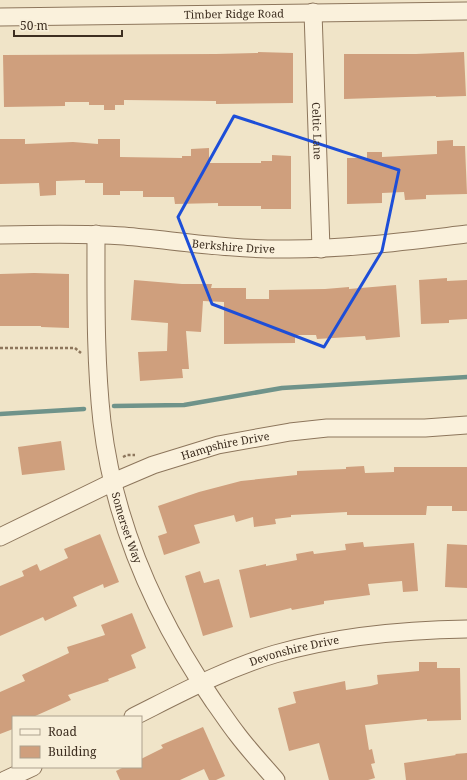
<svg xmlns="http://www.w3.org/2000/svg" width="467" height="780" font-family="'Noto Serif',serif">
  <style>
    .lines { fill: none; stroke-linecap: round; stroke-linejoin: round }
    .stream { stroke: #6f938a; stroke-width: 4.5 }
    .building { fill: #cf9f7d }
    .minor-casing { stroke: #8d765c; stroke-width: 19 }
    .path { stroke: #8d765c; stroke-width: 2.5; stroke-dasharray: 3 2; stroke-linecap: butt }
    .minor { stroke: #faf1dc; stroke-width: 17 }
    .marked { fill: none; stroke: #1d4ed8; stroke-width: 3; stroke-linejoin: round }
    .labels { text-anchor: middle; stroke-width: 4; stroke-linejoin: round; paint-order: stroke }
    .street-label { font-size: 11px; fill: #3d2e20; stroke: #f7eed8 }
  </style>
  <rect width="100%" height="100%" fill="#f0e4c8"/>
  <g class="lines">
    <path class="stream" d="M 114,406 L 184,405 L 282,388 L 467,377
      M 0,414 L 84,409"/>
  </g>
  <path class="building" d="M 258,52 L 293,53 L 293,103 L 216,104 L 216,101 L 124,100 L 124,105 L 115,105 L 115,110 L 104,110 L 104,105 L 89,105 L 89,102 L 65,102 L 65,106 L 4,107 L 3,55 L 216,54 L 258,53 Z
    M 464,52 L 466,96 L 436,97 L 436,96 L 344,99 L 344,54 L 416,54 Z
    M 0,139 L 25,139 L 25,144 L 73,142 L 98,144 L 98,139 L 120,139 L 120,157 L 182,158 L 182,156 L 191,156 L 191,149 L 209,148 L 209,163 L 261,163 L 261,161 L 272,161 L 272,155 L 291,156 L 291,209 L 261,209 L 261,206 L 218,206 L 218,203 L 175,204 L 174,197 L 143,197 L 143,191 L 120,191 L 120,195 L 103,195 L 103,183 L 85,183 L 85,180 L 56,181 L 56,195 L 40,196 L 39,183 L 0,184 Z
    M 453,140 L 453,146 L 465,146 L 467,194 L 426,195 L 426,199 L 405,200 L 404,192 L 382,193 L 382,203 L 347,204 L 347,158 L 367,158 L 367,152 L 382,152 L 382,157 L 437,154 L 437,141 Z
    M 34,273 L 69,274 L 69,328 L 41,327 L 41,326 L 0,326 L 0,274 Z
    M 447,278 L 447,281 L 467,280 L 467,319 L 449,320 L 449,323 L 421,324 L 419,280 Z
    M 134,280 L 182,284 L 212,284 L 211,288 L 246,288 L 246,299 L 269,299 L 269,290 L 325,289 L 349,287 L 349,289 L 396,285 L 400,337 L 366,340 L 365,336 L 317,339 L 316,335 L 295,335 L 295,343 L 224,344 L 224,302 L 203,301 L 201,332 L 186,331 L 189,369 L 182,369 L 183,378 L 140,381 L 138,352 L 167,351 L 168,323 L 131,320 Z
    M 61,441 L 65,470 L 22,475 L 18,447 Z
    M 364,466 L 365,473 L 394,472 L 394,467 L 467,467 L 467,511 L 452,511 L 452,506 L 427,506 L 426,515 L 347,515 L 347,512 L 291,515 L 291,517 L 275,519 L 276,524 L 254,527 L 253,517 L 236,522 L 234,515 L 194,525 L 200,543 L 164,555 L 158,536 L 167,533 L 158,506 L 199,492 L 241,481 L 297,475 L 297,471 L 346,469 L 346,467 Z
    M 100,534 L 119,582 L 104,588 L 103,584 L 73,597 L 77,606 L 45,621 L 43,617 L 0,636 L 0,586 L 24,576 L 22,571 L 37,564 L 40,571 L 68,558 L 64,549 Z
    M 363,542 L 364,547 L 414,543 L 418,591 L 403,592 L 402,581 L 368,584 L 370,595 L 324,601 L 324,604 L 292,610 L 291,608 L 250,618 L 239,570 L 266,564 L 266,566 L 297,560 L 296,554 L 313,551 L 314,554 L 346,550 L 345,544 Z
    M 447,544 L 467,545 L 467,588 L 445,587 Z
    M 200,571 L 204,583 L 219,579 L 233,627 L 203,636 L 185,576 Z
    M 132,613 L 146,648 L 131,655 L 136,668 L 108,679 L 109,681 L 68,695 L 71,700 L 33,717 L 13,717 L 13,729 L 0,734 L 0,692 L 25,681 L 22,675 L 69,653 L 67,647 L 105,635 L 101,625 Z
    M 419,662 L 437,662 L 437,668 L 460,668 L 461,720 L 427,721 L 427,719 L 365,725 L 369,750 L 372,749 L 375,763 L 371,764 L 375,778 L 368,780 L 329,780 L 319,743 L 289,751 L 278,708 L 296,703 L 293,692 L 345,681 L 346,690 L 371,686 L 378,684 L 377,675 L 419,671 Z
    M 203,727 L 225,776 L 216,780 L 209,780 L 204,769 L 180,780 L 120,780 L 116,771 L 124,767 L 141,767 L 141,759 L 163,748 L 161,745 Z
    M 467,753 L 467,780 L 406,780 L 404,763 L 456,755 L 455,754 Z"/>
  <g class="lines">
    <defs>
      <g id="minor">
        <path id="s1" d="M 313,12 L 321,249"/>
        <path id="s2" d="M 0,17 L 467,11"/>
        <path id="s3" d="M 96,234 C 96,297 95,359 102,422 C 114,523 156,618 214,702 C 222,713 229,724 237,734 C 249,750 263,765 276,780"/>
        <path id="s4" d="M 0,235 C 41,234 83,233 124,236 C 179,241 234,250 289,249 C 349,249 408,241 467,234"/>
        <path id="s5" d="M 0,537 L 113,482 L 153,465 L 218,445 L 290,432 L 327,428 L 425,428 L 467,425"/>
        <path id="s6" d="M 133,717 C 179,694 225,669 275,654 C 337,636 402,630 467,629"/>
        <path d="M 5,780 L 33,767"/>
      </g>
    </defs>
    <use href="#minor" class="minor-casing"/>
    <path class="path" d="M 0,348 L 75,348 L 81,353
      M 123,457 L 127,455 L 135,455"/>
    <use href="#minor" class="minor"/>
  </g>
  <path class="marked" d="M 234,116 L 399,170 L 382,251 L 324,347 L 212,304 L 178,217 Z"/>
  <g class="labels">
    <g class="street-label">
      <text dy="4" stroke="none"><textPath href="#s2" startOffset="234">Timber Ridge Road</textPath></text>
      <text dy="4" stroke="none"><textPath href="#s1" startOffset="119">Celtic Lane</textPath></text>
      <text dy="4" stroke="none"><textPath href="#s4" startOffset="234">Berkshire Drive</textPath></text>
      <text dy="4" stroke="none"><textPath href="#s5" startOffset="244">Hampshire Drive</textPath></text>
      <text dy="4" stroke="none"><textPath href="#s3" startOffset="297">Somerset Way</textPath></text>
      <text dy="4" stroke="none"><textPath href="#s6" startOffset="175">Devonshire Drive</textPath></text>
    </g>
  </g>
  <rect x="12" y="716" width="130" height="52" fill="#f7eed8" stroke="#ada18e"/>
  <rect x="20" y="729" width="20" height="6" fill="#faf1dc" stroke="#ada18e"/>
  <text x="48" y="736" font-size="12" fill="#3d2e20">Road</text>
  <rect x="20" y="746" width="20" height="12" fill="#cf9f7d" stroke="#ada18e"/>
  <text x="48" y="756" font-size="12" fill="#3d2e20">Building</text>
  <path d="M14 30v6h108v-6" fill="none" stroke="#3d2e20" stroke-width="2"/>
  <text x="20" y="30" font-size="12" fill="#3d2e20" stroke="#f7eed8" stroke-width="3" paint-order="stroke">50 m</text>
</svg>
